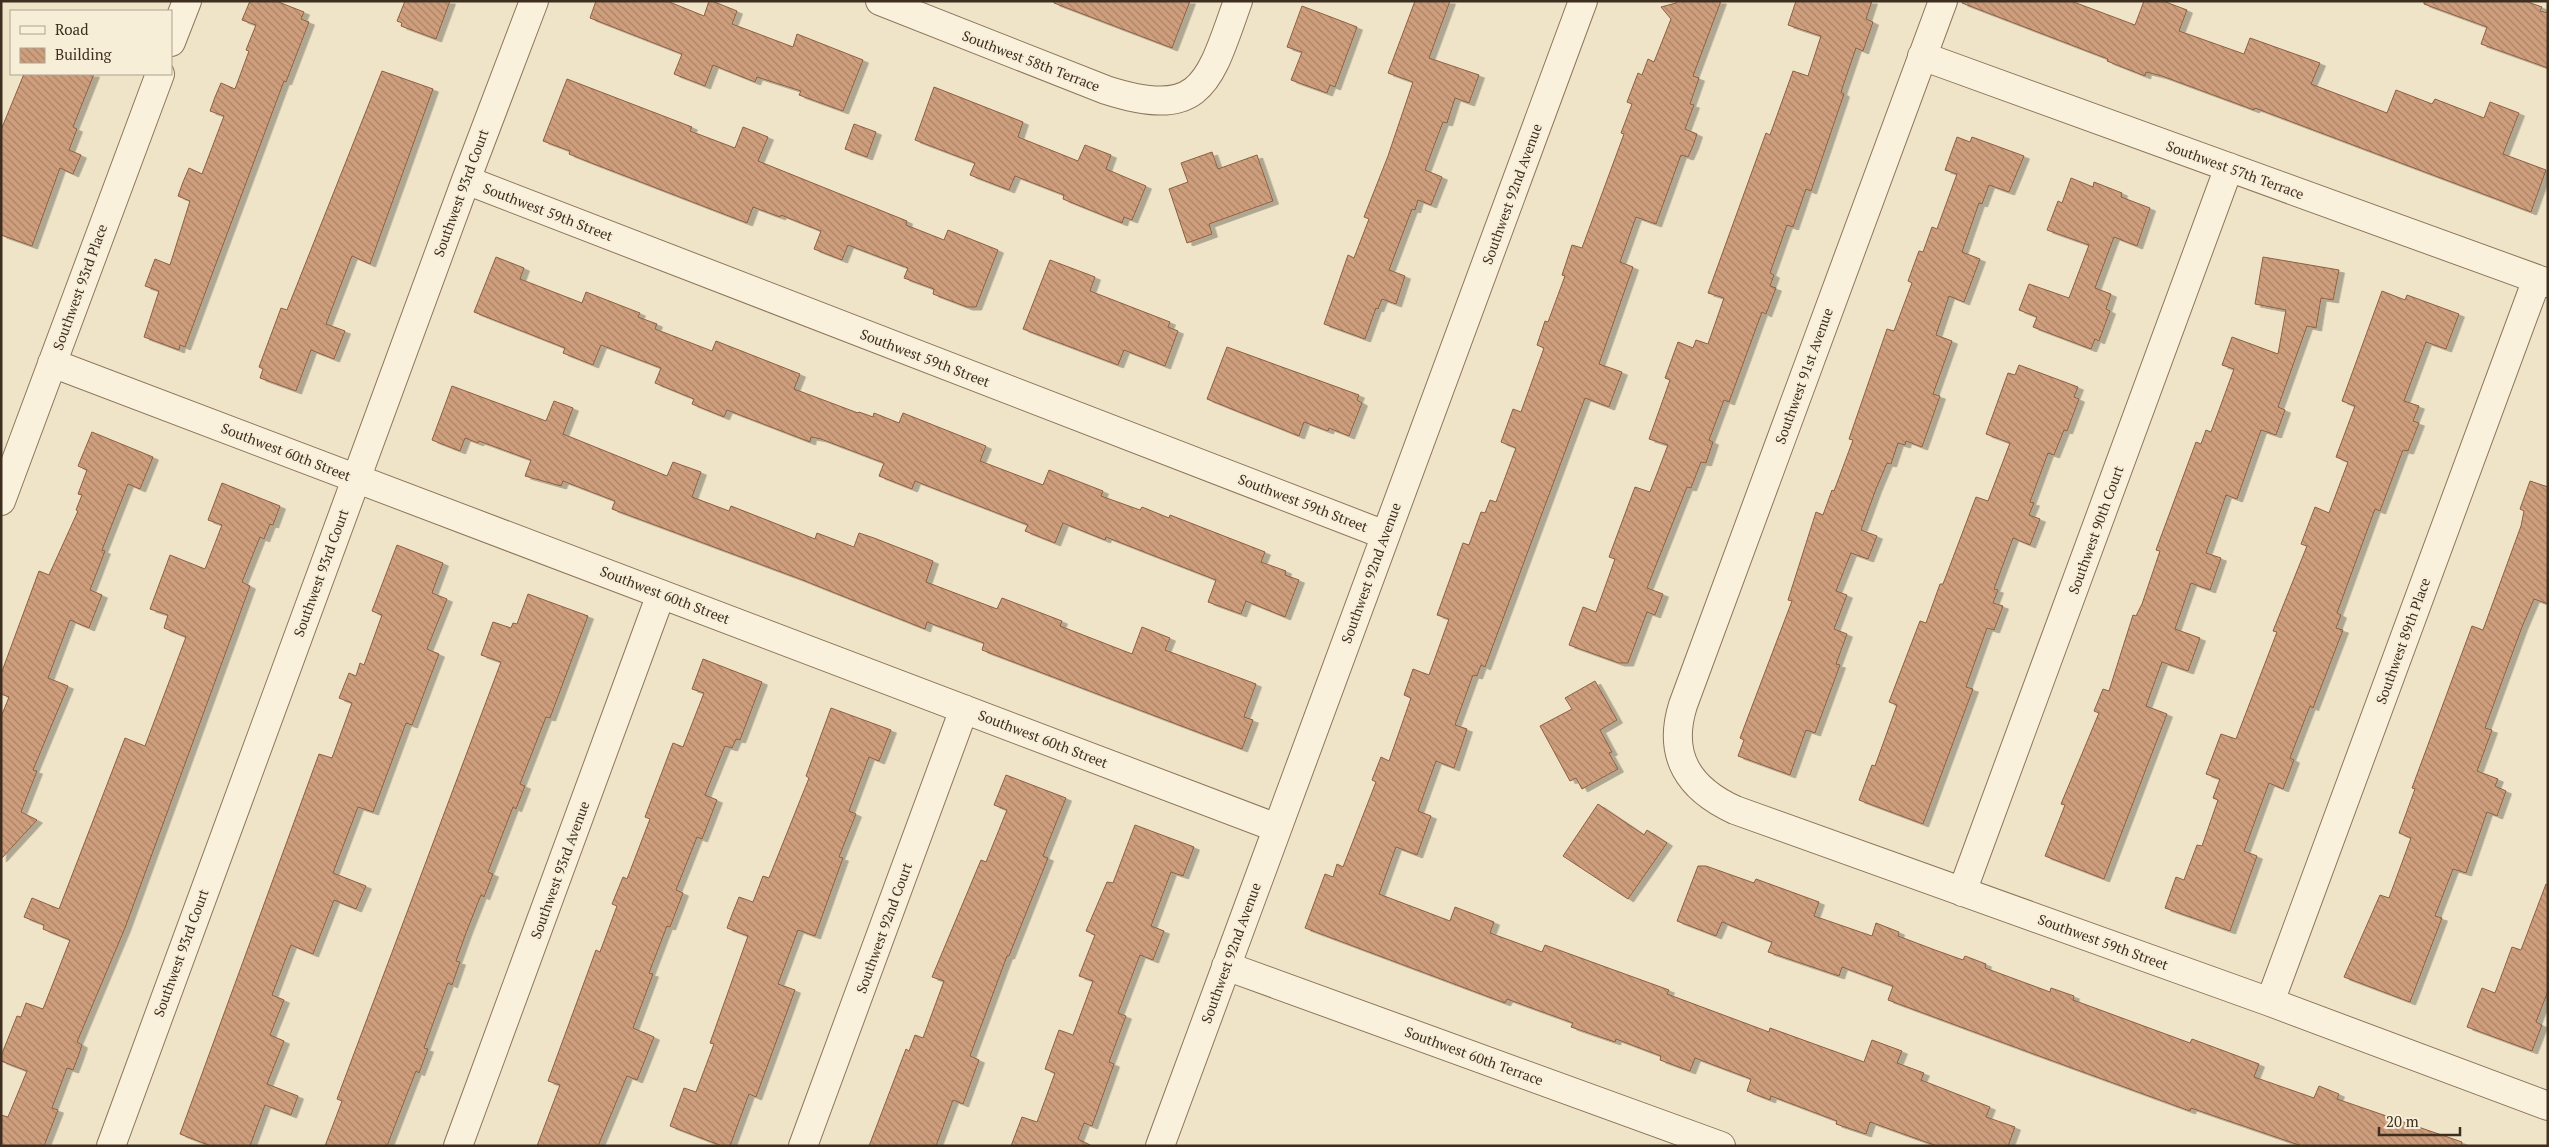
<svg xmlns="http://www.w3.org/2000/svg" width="2549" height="1147" font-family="'PT Serif',serif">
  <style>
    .building { fill: url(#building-back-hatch); stroke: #8d5f41; filter: url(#shadow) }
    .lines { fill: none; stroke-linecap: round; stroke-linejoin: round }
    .minor-casing { stroke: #8d765c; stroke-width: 30 }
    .minor { stroke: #faf1dc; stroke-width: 28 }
    .labels { text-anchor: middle; stroke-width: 4; stroke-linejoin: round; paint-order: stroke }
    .street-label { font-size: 14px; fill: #3d2e20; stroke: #f7eed8 }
  </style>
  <defs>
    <pattern id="building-back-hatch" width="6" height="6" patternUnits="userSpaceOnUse" patternTransform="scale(1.25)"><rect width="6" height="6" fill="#cf9f7d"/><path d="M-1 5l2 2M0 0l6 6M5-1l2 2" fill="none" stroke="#a98266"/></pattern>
    <filter id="shadow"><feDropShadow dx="5.5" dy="3" stdDeviation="0" flood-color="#0004"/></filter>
  </defs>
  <rect width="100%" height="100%" fill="#f0e4c8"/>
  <path class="building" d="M 250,1 L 276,1 L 304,12 L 301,19 L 309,22 L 286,82 L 284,81 L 185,347 L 180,345 L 179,350 L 144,337 L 159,291 L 145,286 L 155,259 L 170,265 L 190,201 L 178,196 L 183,182 L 189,168 L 202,174 L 224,116 L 210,111 L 215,97 L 221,83 L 235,89 L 249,51 L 246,50 L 256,25 L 242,20 Z
    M 405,1 L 450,1 L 436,39 L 401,26 L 402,23 L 397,21 Z
    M 596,1 L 667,1 L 704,16 L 709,1 L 712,1 L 737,11 L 732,24 L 793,47 L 797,34 L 863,60 L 843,111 L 799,95 L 801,91 L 757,77 L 755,82 L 713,65 L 705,86 L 674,74 L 682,54 L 590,18 Z
    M 1054,1 L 1190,1 L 1172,48 L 1054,3 Z
    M 1415,1 L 1450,1 L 1429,58 L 1479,75 L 1469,103 L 1455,98 L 1447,123 L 1443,122 L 1425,170 L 1442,177 L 1431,205 L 1418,200 L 1415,210 L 1412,209 L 1389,270 L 1405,276 L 1396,304 L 1382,299 L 1378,309 L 1376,308 L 1365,339 L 1324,324 L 1348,255 L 1354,258 L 1369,219 L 1364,217 L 1388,156 L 1413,82 L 1388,73 Z
    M 1677,1 L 1721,1 L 1693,76 L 1699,78 L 1690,104 L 1694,105 L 1685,129 L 1697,134 L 1693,146 L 1688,157 L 1681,155 L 1656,224 L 1636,217 L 1620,262 L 1633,267 L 1599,364 L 1622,372 L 1609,407 L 1585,398 L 1485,667 L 1481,665 L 1477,676 L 1473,675 L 1455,725 L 1467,729 L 1454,768 L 1436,761 L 1418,811 L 1431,816 L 1417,855 L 1396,847 L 1379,894 L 1450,921 L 1455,907 L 1494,922 L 1490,933 L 1542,952 L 1545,945 L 1669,990 L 1667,994 L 1769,1032 L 1770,1028 L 1864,1062 L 1872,1040 L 1902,1051 L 1897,1063 L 1924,1073 L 1921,1080 L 1990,1107 L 1986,1117 L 2015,1127 L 2008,1146 L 1937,1146 L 1870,1122 L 1866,1134 L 1836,1124 L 1837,1121 L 1808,1110 L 1771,1096 L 1770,1100 L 1747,1091 L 1751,1079 L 1695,1058 L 1690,1071 L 1660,1060 L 1661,1056 L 1616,1039 L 1615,1042 L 1571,1027 L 1573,1023 L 1507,999 L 1505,1003 L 1305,928 L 1325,874 L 1333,877 L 1337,864 L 1343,867 L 1376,782 L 1372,780 L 1381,757 L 1389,761 L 1411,698 L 1404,695 L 1413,669 L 1429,675 L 1449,619 L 1437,615 L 1463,543 L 1469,545 L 1481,512 L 1485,513 L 1490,500 L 1496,502 L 1516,448 L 1501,442 L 1513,409 L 1521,412 L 1544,348 L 1537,345 L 1545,321 L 1548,322 L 1565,276 L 1562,275 L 1572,245 L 1582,248 L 1624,134 L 1621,133 L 1632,104 L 1627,102 L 1638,73 L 1642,75 L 1648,59 L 1654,62 L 1671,19 L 1661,7 L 1676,3 Z
    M 1796,1 L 1872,1 L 1866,19 L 1873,22 L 1863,51 L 1856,48 L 1841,92 L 1844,94 L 1811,191 L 1806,189 L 1793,227 L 1787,225 L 1770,273 L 1774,275 L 1770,286 L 1776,288 L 1766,314 L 1762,312 L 1729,402 L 1724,400 L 1709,440 L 1713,442 L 1706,463 L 1701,462 L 1691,488 L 1687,487 L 1647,588 L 1663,594 L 1655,615 L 1647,612 L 1628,663 L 1619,663 L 1569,645 L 1583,607 L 1596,612 L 1615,559 L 1609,557 L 1635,487 L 1650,492 L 1668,445 L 1649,439 L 1670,380 L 1665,378 L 1678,342 L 1693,348 L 1696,340 L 1708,344 L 1724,298 L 1708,293 L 1766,133 L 1770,135 L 1793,71 L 1808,76 L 1821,36 L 1788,25 Z
    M 1963,1 L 2071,1 L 2135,25 L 2144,1 L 2163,1 L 2187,10 L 2179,31 L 2244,54 L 2250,38 L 2320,63 L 2311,84 L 2387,113 L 2396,90 L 2432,104 L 2435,99 L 2484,118 L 2490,102 L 2519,113 L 2503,154 L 2546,170 L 2531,212 L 2255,108 L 2254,110 L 2162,76 L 2146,72 L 2145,76 L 2107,61 L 2108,59 L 1962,3 Z
    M 2424,1 L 2525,1 L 2542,7 L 2540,11 L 2548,13 L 2548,68 L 2481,44 L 2487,27 L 2424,4 Z
    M 1302,6 L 1357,27 L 1335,87 L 1330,85 L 1327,93 L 1291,80 L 1302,52 L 1287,47 Z
    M 382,71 L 433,89 L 370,264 L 352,256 L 326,324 L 345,331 L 334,359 L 311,350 L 296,391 L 260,378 L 263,369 L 259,367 L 281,308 L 287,310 Z
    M 24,74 L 94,74 L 73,127 L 77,129 L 69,150 L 81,155 L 73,174 L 60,168 L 32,246 L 1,235 L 1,130 Z
    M 567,79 L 692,127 L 690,131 L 735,148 L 743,127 L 768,137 L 758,161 L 907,221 L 906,225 L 944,240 L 948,230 L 998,250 L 976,307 L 967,307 L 933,294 L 934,289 L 904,278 L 908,268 L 848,245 L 842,260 L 814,249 L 821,231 L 781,215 L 780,217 L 753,207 L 747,223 L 589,162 L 569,154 L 570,151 L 543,141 Z
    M 934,87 L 1023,122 L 1018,137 L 1078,161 L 1085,145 L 1111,155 L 1106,169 L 1146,186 L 1132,220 L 1124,217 L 1122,223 L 1063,199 L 1064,195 L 1015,176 L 1009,190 L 970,175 L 975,163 L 915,140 Z
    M 854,124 L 876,132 L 867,157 L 845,149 Z
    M 1957,137 L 1970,142 L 1972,137 L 2024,156 L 2009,192 L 1989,185 L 1982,204 L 1979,203 L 1962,252 L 1980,259 L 1964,302 L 1949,296 L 1936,335 L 1952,341 L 1933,394 L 1940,396 L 1922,447 L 1906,441 L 1905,445 L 1898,443 L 1891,464 L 1887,463 L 1876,489 L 1861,530 L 1877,536 L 1868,559 L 1851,553 L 1836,591 L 1847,595 L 1834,629 L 1847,634 L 1836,664 L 1840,665 L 1815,733 L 1806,730 L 1790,775 L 1738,756 L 1744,740 L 1740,738 L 1792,601 L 1788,600 L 1816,512 L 1823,515 L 1832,490 L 1834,491 L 1853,440 L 1849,439 L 1887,329 L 1894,331 L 1912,283 L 1908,281 L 1919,251 L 1923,252 L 1932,227 L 1937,229 L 1957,174 L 1945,170 Z
    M 1212,152 L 1218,169 L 1257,155 L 1273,201 L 1209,224 L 1212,234 L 1187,243 L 1169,189 L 1188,182 L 1181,163 Z
    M 2071,178 L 2093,187 L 2094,182 L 2122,193 L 2121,197 L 2150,208 L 2137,246 L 2114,237 L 2095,288 L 2111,294 L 2106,309 L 2110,311 L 2099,341 L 2095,339 L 2091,349 L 2033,327 L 2037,317 L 2019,310 L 2029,284 L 2069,298 L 2089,245 L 2047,230 L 2058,201 L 2062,203 Z
    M 496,257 L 524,268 L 520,279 L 582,303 L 586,292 L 640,313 L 638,317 L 657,324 L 655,329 L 712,351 L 716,341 L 800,374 L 794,389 L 858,413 L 859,412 L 873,417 L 874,413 L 899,423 L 903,413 L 986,446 L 980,461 L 1043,485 L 1049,470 L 1103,491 L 1101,496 L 1140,510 L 1142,507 L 1169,518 L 1170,515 L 1265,552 L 1261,562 L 1286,571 L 1285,575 L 1299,580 L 1285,617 L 1246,601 L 1241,614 L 1208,602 L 1216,580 L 1106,537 L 1105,540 L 1063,523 L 1055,543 L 1025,531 L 1028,525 L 915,481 L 912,489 L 879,476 L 884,463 L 821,439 L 811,437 L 810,442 L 727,410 L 724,417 L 692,404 L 694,399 L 655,383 L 661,368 L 601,345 L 593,365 L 563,353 L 565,348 L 474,312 Z
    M 2263,257 L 2339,270 L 2333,300 L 2321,298 L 2316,328 L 2307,326 L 2278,407 L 2285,410 L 2276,435 L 2261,430 L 2237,499 L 2226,495 L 2206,553 L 2221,558 L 2210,590 L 2191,583 L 2175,629 L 2200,638 L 2188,671 L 2162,662 L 2146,706 L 2167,714 L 2104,879 L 2045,856 L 2065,805 L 2061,804 L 2099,713 L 2094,711 L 2103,689 L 2109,691 L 2133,615 L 2136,616 L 2142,604 L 2160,551 L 2156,550 L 2196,442 L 2201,444 L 2206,430 L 2211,432 L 2234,369 L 2222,365 L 2232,337 L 2278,354 L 2286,310 L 2255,304 Z
    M 1050,260 L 1095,277 L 1090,291 L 1170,322 L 1168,327 L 1178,331 L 1165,366 L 1124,350 L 1118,365 L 1023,329 Z
    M 2382,291 L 2405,300 L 2407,295 L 2459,314 L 2446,349 L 2426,342 L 2404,401 L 2419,406 L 2413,421 L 2419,423 L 2408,451 L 2403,450 L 2380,511 L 2375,509 L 2337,613 L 2341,615 L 2336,628 L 2343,630 L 2313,708 L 2310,706 L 2290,758 L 2294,760 L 2283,789 L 2269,783 L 2244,851 L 2257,856 L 2230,931 L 2165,908 L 2176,877 L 2184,880 L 2197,845 L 2202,846 L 2218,800 L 2213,798 L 2220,779 L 2206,774 L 2221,734 L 2236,739 L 2277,632 L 2273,631 L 2307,546 L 2301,544 L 2315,507 L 2329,513 L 2348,462 L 2336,457 L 2355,406 L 2342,401 Z
    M 1227,347 L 1359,395 L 1357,400 L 1362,403 L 1349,436 L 1329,428 L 1328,431 L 1304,422 L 1299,436 L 1207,399 Z
    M 2019,365 L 2078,387 L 2074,397 L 2079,399 L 2067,431 L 2064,430 L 2054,455 L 2048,453 L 2030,502 L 2034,503 L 2029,515 L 2040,519 L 2030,545 L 2013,538 L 1994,589 L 1998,590 L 1993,603 L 2003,606 L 1994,630 L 1987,628 L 1966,687 L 1973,689 L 1923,824 L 1859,800 L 1872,765 L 1875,766 L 1897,705 L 1889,702 L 1920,621 L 1926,623 L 1940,584 L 1943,584 L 1976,497 L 1988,501 L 2010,443 L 1986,434 L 2008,373 L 2015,375 Z
    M 452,386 L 546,421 L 554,401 L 573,408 L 563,434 L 667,476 L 673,462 L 701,472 L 692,497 L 729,511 L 731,506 L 815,539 L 817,533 L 854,547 L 859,533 L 874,538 L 933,561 L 926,582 L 997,609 L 1002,598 L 1062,621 L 1060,626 L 1132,654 L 1142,627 L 1170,638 L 1165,650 L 1256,684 L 1244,717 L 1253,720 L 1242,749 L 982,650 L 984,643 L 927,622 L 925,629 L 800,579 L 612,509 L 615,501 L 563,481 L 561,486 L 525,476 L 531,460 L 479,441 L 478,443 L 465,438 L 460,451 L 432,440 Z
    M 92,432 L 153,457 L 140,489 L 128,484 L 102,550 L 105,551 L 90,590 L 102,595 L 89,628 L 70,620 L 48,678 L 68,686 L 33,770 L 37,771 L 21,812 L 37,820 L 1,859 L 1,717 L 9,697 L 1,694 L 1,674 L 39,571 L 49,575 L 78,511 L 76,510 L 82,495 L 78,494 L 87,470 L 78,466 Z
    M 2530,481 L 2548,487 L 2548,604 L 2534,599 L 2522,627 L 2485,728 L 2492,730 L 2477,771 L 2498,779 L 2495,786 L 2506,791 L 2497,816 L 2487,812 L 2466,873 L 2453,869 L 2435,916 L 2442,918 L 2410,1002 L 2344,977 L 2380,895 L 2389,898 L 2411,838 L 2399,833 L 2415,789 L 2412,788 L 2472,626 L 2483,630 L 2521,526 L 2524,511 L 2520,509 Z
    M 222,483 L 280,506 L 273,525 L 270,524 L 264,539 L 260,537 L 242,582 L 250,586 L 125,928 L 77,1042 L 82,1045 L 78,1057 L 73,1070 L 67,1068 L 52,1108 L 58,1110 L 44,1146 L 1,1146 L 1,1115 L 8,1117 L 27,1071 L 1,1061 L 1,1056 L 17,1016 L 21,1017 L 26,1003 L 43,1009 L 70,940 L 43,929 L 44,925 L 24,917 L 32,898 L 59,909 L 125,738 L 145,746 L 186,637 L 164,628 L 168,615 L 150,609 L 170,555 L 205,569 L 222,525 L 208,520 Z
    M 397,545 L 443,563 L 432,593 L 447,599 L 427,649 L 439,654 L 412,725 L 406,723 L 373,812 L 358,807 L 333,873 L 366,886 L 356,909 L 334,900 L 313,954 L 291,945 L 272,995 L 284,1000 L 270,1035 L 284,1041 L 267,1084 L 298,1096 L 291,1115 L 265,1105 L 250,1146 L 211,1146 L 180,1134 L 319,754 L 332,758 L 352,703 L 339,698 L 349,673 L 356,676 L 360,663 L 364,665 L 382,615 L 372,611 Z
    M 528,594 L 588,616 L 550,718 L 546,717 L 520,784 L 525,786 L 516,809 L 513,807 L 488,872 L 493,874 L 484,897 L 481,895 L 466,933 L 456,961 L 460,962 L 452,985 L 448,983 L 434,1021 L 424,1048 L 428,1049 L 419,1073 L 416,1071 L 387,1146 L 325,1146 L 342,1101 L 337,1099 L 501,662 L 481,655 L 493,622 L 511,628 L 513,623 L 517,624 Z
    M 703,659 L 762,682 L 740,740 L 736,739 L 732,748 L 725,746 L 705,795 L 717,800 L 702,839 L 697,837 L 676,890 L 683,893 L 670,927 L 667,926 L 649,973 L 653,974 L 633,1028 L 654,1037 L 637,1080 L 627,1076 L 598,1146 L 537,1146 L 560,1085 L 548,1081 L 596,950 L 600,952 L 617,906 L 612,904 L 623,877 L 627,879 L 650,819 L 645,817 L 673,743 L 683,747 L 704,693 L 692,689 Z
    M 1595,681 L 1617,720 L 1600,730 L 1612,752 L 1609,753 L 1618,769 L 1582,789 L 1576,778 L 1570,781 L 1540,726 L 1572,709 L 1565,698 Z
    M 831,708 L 891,730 L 879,761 L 869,757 L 849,811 L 856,814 L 839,857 L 843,858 L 815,936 L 798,930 L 778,984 L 795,990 L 756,1097 L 749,1094 L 730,1146 L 722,1146 L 670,1126 L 684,1088 L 696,1092 L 714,1044 L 710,1043 L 748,936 L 727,928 L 733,912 L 739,897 L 753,902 L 763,876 L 769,878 L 809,778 L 806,776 Z
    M 1006,775 L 1066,798 L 1043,856 L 1048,858 L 1009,956 L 1007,956 L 970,1056 L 979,1060 L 963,1104 L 953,1100 L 936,1146 L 869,1146 L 906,1049 L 909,1051 L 915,1035 L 923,1038 L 944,981 L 932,977 L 981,860 L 986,862 L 1007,810 L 994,805 Z
    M 1598,804 L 1644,835 L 1647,830 L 1667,843 L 1628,899 L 1563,856 Z
    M 1135,825 L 1194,847 L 1183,876 L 1171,872 L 1151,926 L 1164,931 L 1153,960 L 1140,955 L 1118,1013 L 1126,1016 L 1109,1062 L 1114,1064 L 1092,1126 L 1084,1123 L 1078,1139 L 1092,1146 L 1011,1146 L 1022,1117 L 1037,1122 L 1055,1073 L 1045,1069 L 1059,1030 L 1073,1035 L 1093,981 L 1079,976 L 1095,935 L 1086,931 L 1107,882 L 1113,883 Z
    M 1698,866 L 1706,866 L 1754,883 L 1756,879 L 1819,902 L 1814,916 L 1872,936 L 1876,923 L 1899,932 L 1898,936 L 1935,950 L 1963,960 L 1965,956 L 1986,964 L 1985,968 L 2050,992 L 2051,988 L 2074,996 L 2073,1000 L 2190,1043 L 2192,1039 L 2259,1064 L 2254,1077 L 2314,1098 L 2319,1086 L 2339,1094 L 2337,1099 L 2462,1142 L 2461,1146 L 2302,1146 L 2191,1108 L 2190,1111 L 2031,1053 L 1888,1000 L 1893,986 L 1842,967 L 1839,976 L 1768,952 L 1772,942 L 1722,922 L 1716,936 L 1677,921 Z
    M 2546,884 L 2548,885 L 2548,991 L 2536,1022 L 2542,1025 L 2532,1051 L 2467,1027 L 2482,988 L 2495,993 L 2512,947 L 2521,950 Z"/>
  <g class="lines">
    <defs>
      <path id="minor" d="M 880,1 L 1106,90 C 1203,121 1209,82 1238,1
        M 1943,1 L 1683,705 C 1667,756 1689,789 1735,810 L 2270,1002 L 2548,1106
        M 171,42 L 187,1
        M 1922,56 L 2548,283
        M 466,180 L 1385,535
        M 52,363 L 1277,828
        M 1,501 L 160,74
        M 1962,892 L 2229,167
        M 1226,966 L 1721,1146
        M 2270,1002 L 2537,279
        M 111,1146 L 466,180 L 534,1
        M 458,1146 L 661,594
        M 803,1146 L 964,709
        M 1160,1146 L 1583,1"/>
    </defs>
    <use href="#minor" class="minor-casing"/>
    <use href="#minor" class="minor"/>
  </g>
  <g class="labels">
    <g class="street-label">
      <text transform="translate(1031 61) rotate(21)" y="5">Southwest 58th Terrace</text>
      <text transform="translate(2235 170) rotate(20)" y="5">Southwest 57th Terrace</text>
      <text transform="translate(461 193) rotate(-70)" y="5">Southwest 93rd Court</text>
      <text transform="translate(1512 194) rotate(-70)" y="5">Southwest 92nd Avenue</text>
      <text transform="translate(548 212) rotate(21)" y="5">Southwest 59th Street</text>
      <text transform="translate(80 287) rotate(-70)" y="5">Southwest 93rd Place</text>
      <text transform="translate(925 358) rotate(21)" y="5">Southwest 59th Street</text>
      <text transform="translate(1804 376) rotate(-70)" y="5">Southwest 91st Avenue</text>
      <text transform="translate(286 452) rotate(21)" y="5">Southwest 60th Street</text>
      <text transform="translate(1303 503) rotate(21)" y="5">Southwest 59th Street</text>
      <text transform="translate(2096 530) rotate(-70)" y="5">Southwest 90th Court</text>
      <text transform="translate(321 573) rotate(-70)" y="5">Southwest 93rd Court</text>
      <text transform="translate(1371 573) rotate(-70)" y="5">Southwest 92nd Avenue</text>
      <text transform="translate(665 595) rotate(21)" y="5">Southwest 60th Street</text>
      <text transform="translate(2403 641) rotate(-70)" y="5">Southwest 89th Place</text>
      <text transform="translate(1043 739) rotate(21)" y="5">Southwest 60th Street</text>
      <text transform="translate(560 870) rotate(-70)" y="5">Southwest 93rd Avenue</text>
      <text transform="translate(884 928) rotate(-70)" y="5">Southwest 92nd Court</text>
      <text transform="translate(2103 942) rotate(20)" y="5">Southwest 59th Street</text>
      <text transform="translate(181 953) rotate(-70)" y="5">Southwest 93rd Court</text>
      <text transform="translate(1231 953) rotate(-70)" y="5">Southwest 92nd Avenue</text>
      <text transform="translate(1474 1056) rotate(20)" y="5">Southwest 60th Terrace</text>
    </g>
  </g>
  <rect width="2549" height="1147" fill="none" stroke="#3d2e20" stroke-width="5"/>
  <rect x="10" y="10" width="162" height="65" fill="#f7eed8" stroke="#ada18e"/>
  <rect x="20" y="26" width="25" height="8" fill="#faf1dc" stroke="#ada18e"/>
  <text x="55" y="35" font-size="15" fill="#3d2e20">Road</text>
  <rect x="20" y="48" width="25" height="15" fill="url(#building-back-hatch)" stroke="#ada18e"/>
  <text x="55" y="60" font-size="15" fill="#3d2e20">Building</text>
  <path d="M2379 1127v8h81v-8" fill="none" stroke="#3d2e20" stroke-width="2.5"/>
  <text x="2386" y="1127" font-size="15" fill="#3d2e20" stroke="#f7eed8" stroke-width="4" paint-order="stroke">20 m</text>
</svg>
